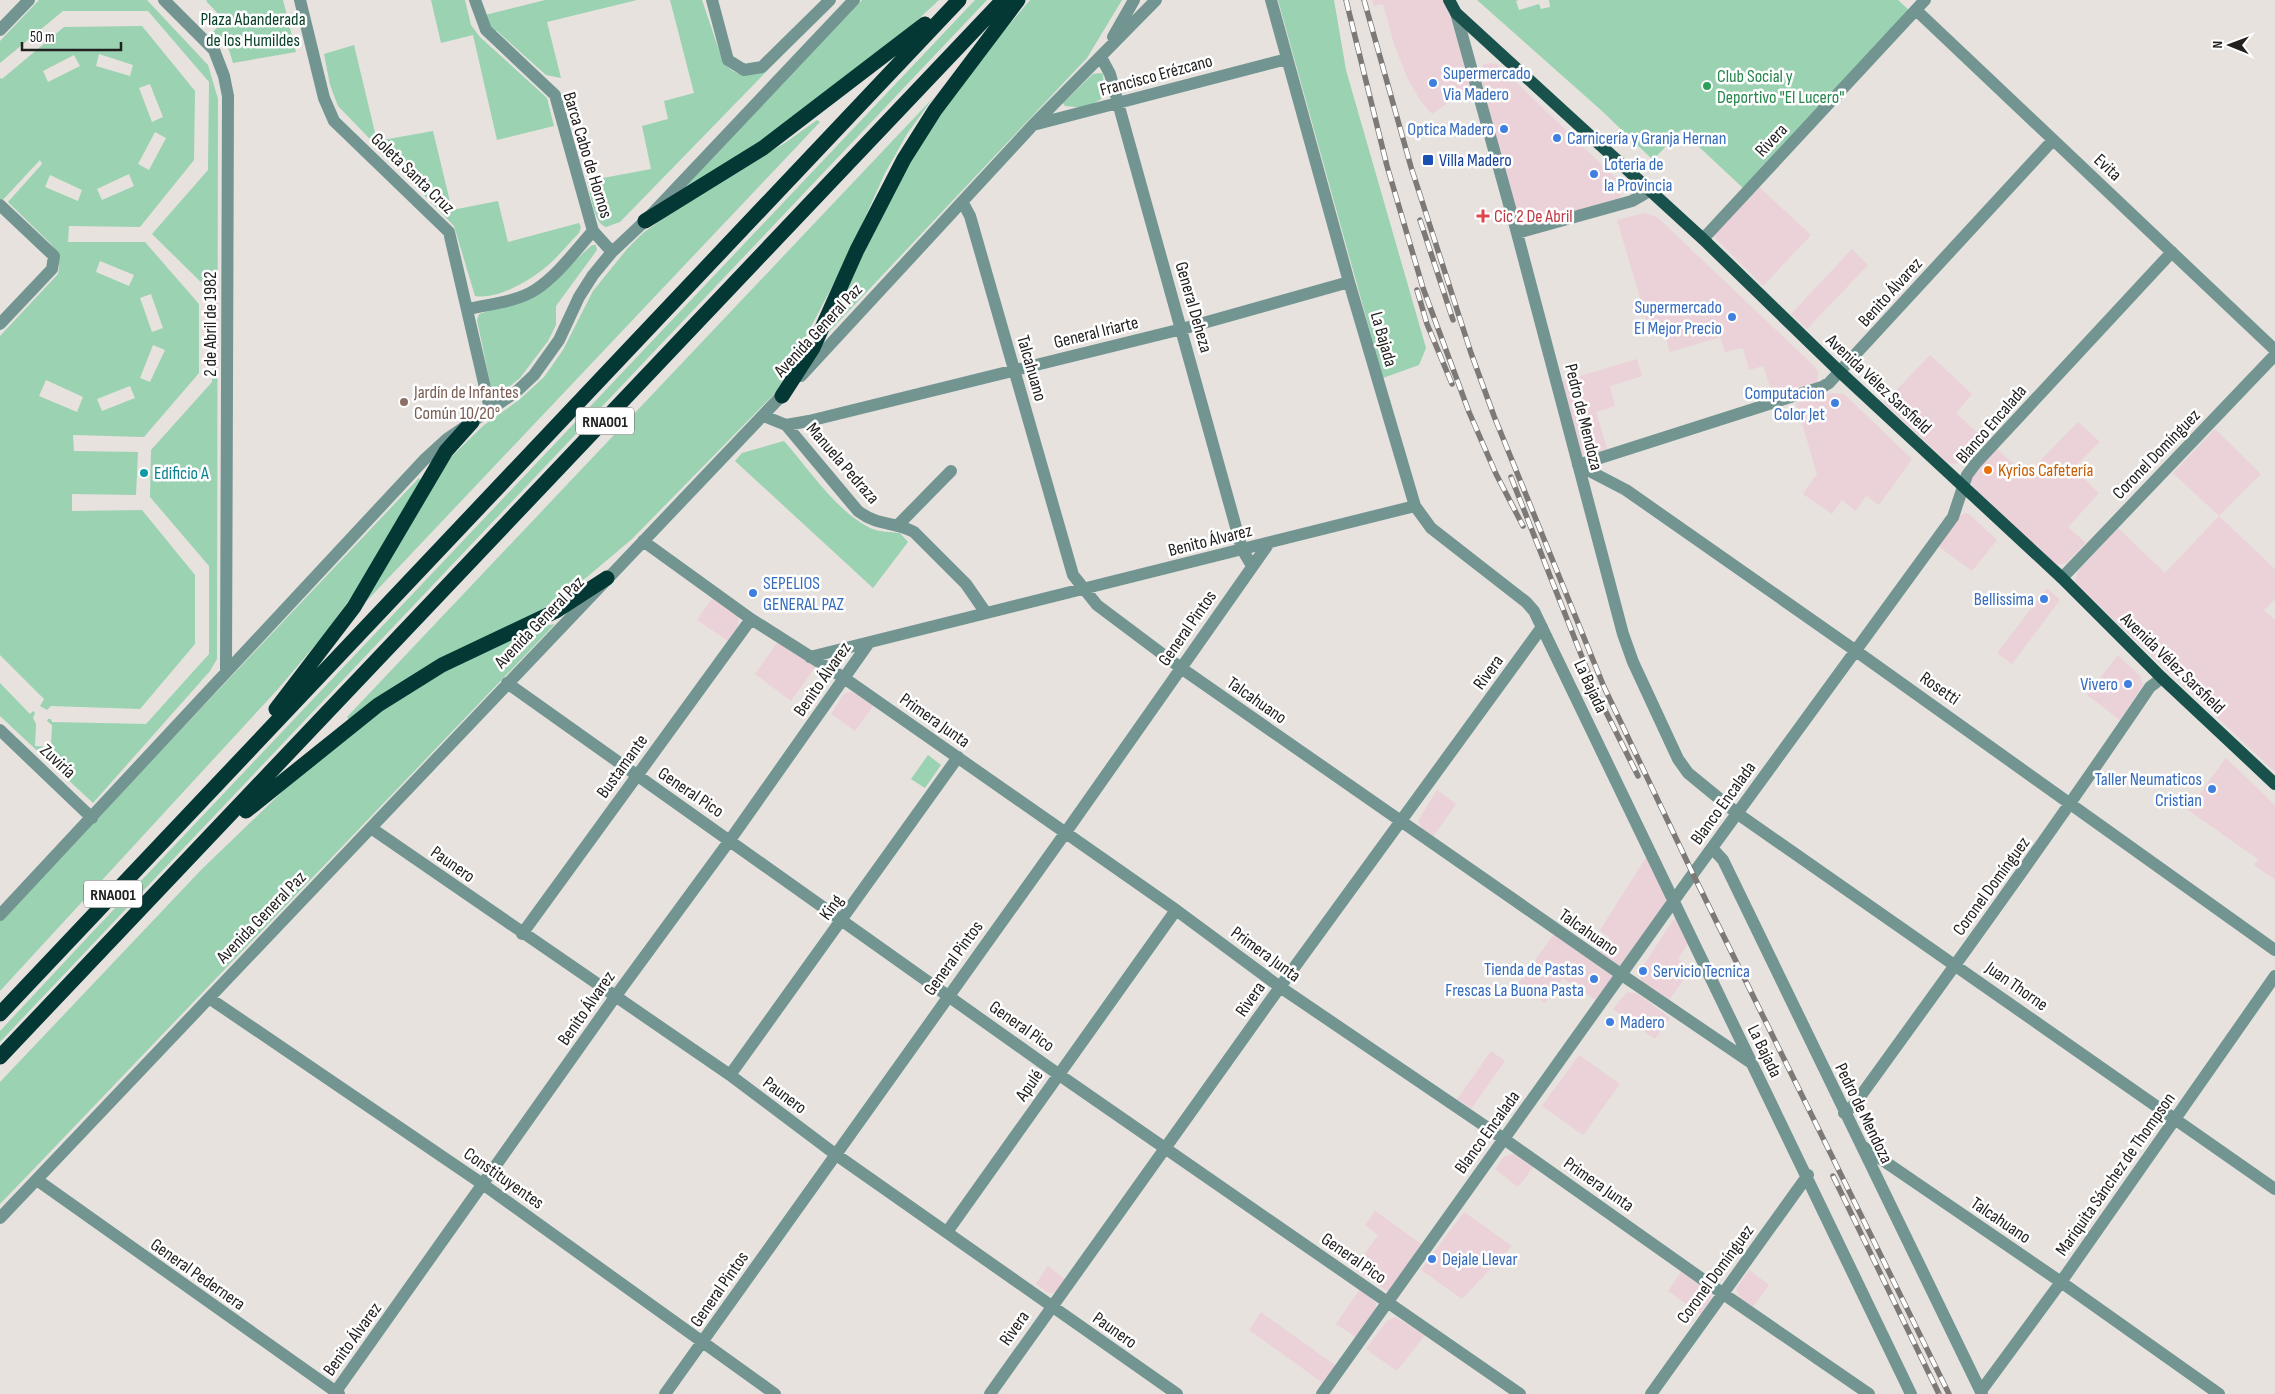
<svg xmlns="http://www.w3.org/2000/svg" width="2275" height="1394" font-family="'Sofia Sans Condensed',sans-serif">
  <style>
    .commercial { fill: #ebd1d8 }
    .green { fill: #9ad2b2; fill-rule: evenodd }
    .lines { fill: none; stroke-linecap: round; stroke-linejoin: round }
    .minor { stroke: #729591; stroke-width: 12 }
    .major { stroke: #19524d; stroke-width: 12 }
    .highway { stroke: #043835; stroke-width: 15 }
    .rail-casing { stroke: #7d7977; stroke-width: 5.5 }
    .rail { stroke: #fff; stroke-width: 4; stroke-dasharray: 11; stroke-linecap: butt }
    .shop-dot { fill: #3f7fe0; stroke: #fff; stroke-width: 2 }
    .leisure-dot { fill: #2e9e5b; stroke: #fff; stroke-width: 2 }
    .transit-dot { fill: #1a4fb4; stroke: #fff; stroke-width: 2 }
    .health-dot { fill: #e0444e; stroke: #fff; stroke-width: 2 }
    .education-dot { fill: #8d6e63; stroke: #fff; stroke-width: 2 }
    .food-dot { fill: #e8710a; stroke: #fff; stroke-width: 2 }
    .culture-dot { fill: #0f9aa8; stroke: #fff; stroke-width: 2 }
    .labels { text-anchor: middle; stroke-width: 5; stroke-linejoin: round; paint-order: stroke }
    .shield { fill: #fff; stroke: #656463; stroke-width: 1 }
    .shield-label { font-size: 16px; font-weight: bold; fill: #232120 }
    .park-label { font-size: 18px; fill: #073f27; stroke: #fff }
    .shop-label { font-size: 18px; fill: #366cbe; stroke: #fff; text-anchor: start }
    .street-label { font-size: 18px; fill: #232120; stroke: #fff }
    .leisure-label { font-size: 18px; fill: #27864d; stroke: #fff; text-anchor: start }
    .transit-label { font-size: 18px; fill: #164399; stroke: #fff; text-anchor: start }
    .health-label { font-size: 18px; fill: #be3a42; stroke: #fff; text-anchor: start }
    .education-label { font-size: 18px; fill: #785e54; stroke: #fff; text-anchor: start }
    .food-label { font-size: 18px; fill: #c56008; stroke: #fff; text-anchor: start }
    .culture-label { font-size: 18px; fill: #0d838f; stroke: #fff; text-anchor: start }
  </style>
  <rect width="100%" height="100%" fill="#e7e2de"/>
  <path class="commercial" d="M 1372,0 L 1446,0 L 1470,87 L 1432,114 L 1420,100 L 1407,77 L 1394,44 L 1383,4 L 1374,6 Z
    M 1490,63 L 1497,64 L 1621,183 L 1623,188 L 1620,198 L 1524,226 L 1520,224 L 1478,77 L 1479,70 L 1483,65 Z
    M 1758,186 L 1811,235 L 1763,286 L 1713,236 Z
    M 1644,213 L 1657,217 L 1815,367 L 1818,372 L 1817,383 L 1774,398 L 1763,366 L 1749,370 L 1743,348 L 1725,352 L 1720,337 L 1670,352 L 1661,322 L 1648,325 L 1617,220 Z
    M 1852,249 L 1868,265 L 1807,329 L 1791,314 Z
    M 1930,355 L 1972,394 L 1956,413 L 1983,438 L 1961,461 L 1955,464 L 1948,463 L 1884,403 Z
    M 1637,359 L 1642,376 L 1610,386 L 1615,406 L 1596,412 L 1607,449 L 1581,456 L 1560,382 Z
    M 1833,393 L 1844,394 L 1912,459 L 1879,505 L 1866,496 L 1855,511 L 1842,500 L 1832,514 L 1803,494 L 1817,474 L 1796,403 Z
    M 2078,422 L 2100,442 L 2074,468 L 2099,493 L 2068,527 L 2086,543 L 2066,563 L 2055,565 L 1976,491 L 1970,481 L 1971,475 L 1996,448 L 2026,475 Z
    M 2215,429 L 2261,474 L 2219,516 L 2275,569 L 2275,599 L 2264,610 L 2275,620 L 2275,772 L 2080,588 L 2075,581 L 2078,571 L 2118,528 L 2165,573 L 2219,516 L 2173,473 Z
    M 1965,513 L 1969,514 L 1997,540 L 1972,571 L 1938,546 L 1959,516 Z
    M 2047,588 L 2060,600 L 2012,664 L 1997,653 Z
    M 714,596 L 739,617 L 738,626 L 728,641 L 697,620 Z
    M 779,640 L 816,666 L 791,701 L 755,674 Z
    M 2118,655 L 2140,676 L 2143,685 L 2120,720 L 2087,695 Z
    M 850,692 L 857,693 L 874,705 L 855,731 L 831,714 L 844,694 Z
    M 2226,758 L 2275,805 L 2275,880 L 2254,865 L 2258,859 L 2188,810 Z
    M 1437,790 L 1456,804 L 1433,837 L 1422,829 L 1418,821 Z
    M 1647,856 L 1666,897 L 1666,904 L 1623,968 L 1599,953 L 1610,938 L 1600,930 Z
    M 1677,918 L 1689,942 L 1678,959 L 1691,969 L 1667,1003 L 1641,981 L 1640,971 L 1673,920 Z
    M 1554,934 L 1611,975 L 1613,978 L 1600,1003 L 1563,978 L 1545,1003 L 1518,984 Z
    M 1627,992 L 1638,994 L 1670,1018 L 1655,1039 L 1613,1009 Z
    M 1491,1051 L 1505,1061 L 1471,1109 L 1457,1099 Z
    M 1579,1055 L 1620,1084 L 1583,1135 L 1542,1106 Z
    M 1512,1154 L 1518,1155 L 1534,1166 L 1518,1187 L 1495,1169 L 1504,1157 Z
    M 1375,1211 L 1424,1246 L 1389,1292 L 1354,1269 L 1378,1235 L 1365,1225 Z
    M 1464,1212 L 1512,1246 L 1462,1299 L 1421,1270 Z
    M 1048,1266 L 1066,1280 L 1054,1293 L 1049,1293 L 1036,1284 Z
    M 1682,1270 L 1711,1292 L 1711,1299 L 1701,1314 L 1668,1291 Z
    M 1749,1270 L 1769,1285 L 1753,1307 L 1740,1298 L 1736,1289 Z
    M 1360,1289 L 1376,1303 L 1375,1311 L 1356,1337 L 1336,1324 Z
    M 1261,1312 L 1336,1366 L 1324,1384 L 1249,1330 Z
    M 1395,1317 L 1425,1335 L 1397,1371 L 1366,1349 L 1387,1321 Z"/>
  <path class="green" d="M 39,0 L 147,0 L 208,65 L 218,99 L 217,659 L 210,671 L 93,803 L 0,716 L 0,683 L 30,714 L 33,711 L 35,713 L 33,718 L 36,724 L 35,746 L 51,747 L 52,725 L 47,721 L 48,719 L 51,719 L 52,722 L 146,724 L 209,654 L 209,566 L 150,497 L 151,450 L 212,382 L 213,294 L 152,234 L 208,170 L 209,82 L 148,11 L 63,11 L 0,63 L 0,41 Z
    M 207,0 L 283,0 L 296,52 L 233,63 L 228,47 L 213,32 L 224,20 L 206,1 Z
    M 431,0 L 465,0 L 471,25 L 480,37 L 547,98 L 554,126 L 497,140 L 473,35 L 441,43 Z
    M 545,0 L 637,0 L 547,22 L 561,78 L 546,75 L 497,31 L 490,32 L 485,15 Z
    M 670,0 L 702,0 L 723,62 C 731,71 736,74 747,75 L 828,0 L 836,0 L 620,222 L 606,227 C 593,223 591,194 587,181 L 651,169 L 642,126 L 668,119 L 664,101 L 694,93 Z
    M 862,0 L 939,0 L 872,62 L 735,160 L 672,197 Z
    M 975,0 L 987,0 L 0,1042 L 0,1031 L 84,941 Z
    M 1030,0 L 1122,0 L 1087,58 L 827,334 L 896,182 L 964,78 Z
    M 1278,0 L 1334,0 L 1346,70 L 1426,348 L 1419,365 L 1383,378 Z
    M 1477,0 L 1519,0 L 1516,1 L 1519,10 L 1539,4 L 1541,9 L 1550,7 L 1549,0 L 1898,0 L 1910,11 L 1743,188 L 1681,130 L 1653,160 L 1602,111 Z
    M 142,26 L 195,91 L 194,160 L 140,227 L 69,226 L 68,242 L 145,242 L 199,304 L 199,373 L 144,437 L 73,435 L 74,451 L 138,452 L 136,495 L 72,494 L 72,511 L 142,510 L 195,575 L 195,644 L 140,709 L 51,706 L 47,710 L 40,706 L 44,699 L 0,655 L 0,336 L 58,274 C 61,262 58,254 51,244 L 8,202 L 42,164 L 40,160 L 0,203 L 0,78 L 2,79 L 64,27 ZM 99,54 L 133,65 L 130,76 L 96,66 ZM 74,55 L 80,66 L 48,82 L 43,71 ZM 150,84 L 163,117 L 152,122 L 139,88 ZM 155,132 L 166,138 L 149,170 L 138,164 ZM 129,174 L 134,186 L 102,200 L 97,189 ZM 50,175 L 82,190 L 78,201 L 45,187 ZM 100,261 L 134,275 L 129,286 L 96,272 ZM 151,294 L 163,328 L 152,332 L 140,298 ZM 153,345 L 165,350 L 150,382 L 140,378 ZM 46,380 L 83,397 L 77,412 L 39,396 ZM 130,386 L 135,398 L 102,411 L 97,399 Z
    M 354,45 L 377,141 L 433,131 L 452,210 L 498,201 L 508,242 L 579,223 L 581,227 L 579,233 C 568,244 558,257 546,267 C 529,281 497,300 475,296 L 454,226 L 338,106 L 330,85 L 324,54 Z
    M 1100,73 L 1103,74 L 1104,91 L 1101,99 L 1086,108 L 1065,106 L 1063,103 L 1093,74 Z
    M 933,98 L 907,134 L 885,173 L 843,266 L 777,391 L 632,539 L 587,577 L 540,611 L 349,720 L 347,717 Z
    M 817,120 L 820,122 L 360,608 L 392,557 L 431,485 L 450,458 L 484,425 L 519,400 L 544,377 L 563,350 L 593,291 L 627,249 L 643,233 L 690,199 L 785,143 Z
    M 592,245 L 596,245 L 597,250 L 556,306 L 556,325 L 548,341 L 520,378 L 501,393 L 492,392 L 477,320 L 479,314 L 538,295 Z
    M 784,441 C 808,468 837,512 870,528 C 879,532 889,532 900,533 L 908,542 L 873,588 L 735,461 L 742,453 Z
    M 419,478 L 421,481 L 371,569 L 328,630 L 278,689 L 0,991 L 0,921 Z
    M 555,624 L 28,1175 L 0,1204 L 0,1082 L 202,869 L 284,790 L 359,728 L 391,704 L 453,666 L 539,627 Z
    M 928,755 L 941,765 L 925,788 L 911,779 Z"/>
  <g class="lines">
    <path class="minor" d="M 164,0 L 214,50 L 224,76 L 228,96 L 226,671
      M 300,0 L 324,98 L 334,121 L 449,232 L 490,409
      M 475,0 L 486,30 L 555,95 L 593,231 L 612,252
      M 712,0 L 728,60 L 744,70 L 762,67 L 830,0
      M 1271,0 L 1349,282 L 1415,506 L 1431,528 L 1526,602 L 1534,611 L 1911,1394
      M 1916,10 L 2275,350
      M 1456,13 L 1517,233 L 1623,634 L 1633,662 L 1678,759 L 1688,773 L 1738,814 L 2275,1189
      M 0,30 L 29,0
      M 1113,37 L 1134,0
      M 1101,57 L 1110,74 L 1242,549 L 1252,566
      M 1033,125 L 1287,59
      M 963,203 L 970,216 L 1073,575 L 1097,605 L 1181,668 L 1622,975 L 1750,1062
      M 0,205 L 54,256 L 52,269 L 0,324
      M 1517,233 L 1632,201 L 1651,190
      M 1703,239 L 1925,0
      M 468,309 C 490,304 516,302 535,290 C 558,275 575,251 593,231
      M 801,376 L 1033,125 L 1156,0
      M 764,416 L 786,425 L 809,421 L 1182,329 L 1349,282
      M 786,425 L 858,511 C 879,527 894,521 914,532 L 966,584 L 986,613
      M 1578,465 L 1626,490 L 1856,651 L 2275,950
      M 1578,465 L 1822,387 L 1829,383 L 2053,140
      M 897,526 L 951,471
      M 643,541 L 751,619 L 844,678 L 1176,910 L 1280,987 L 1504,1139 L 1722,1293 L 1869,1394
      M 2062,578 L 2275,355
      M 810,657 L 1415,506
      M 507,683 L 1058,1074 L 1520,1394
      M 0,730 L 92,818
      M 371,828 L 730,1075 L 835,1154 L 1177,1394
      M 1712,848 L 1723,860 L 1982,1394
      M 0,915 L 424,460 L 447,439 L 516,392 L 534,375 L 559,340 L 579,297 L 593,275 L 612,252 L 645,221 L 854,0
      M 522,934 L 751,619
      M 209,998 L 484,1185 L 775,1394
      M 730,1075 L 958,757
      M 1844,1113 L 1854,1105 C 1954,967 2054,829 2150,687 L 2162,678
      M 1862,1146 L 2061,1282 L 2219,1394
      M 37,1180 L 339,1394
      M 0,1218 L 787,390
      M 947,1232 L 1176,910
      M 1981,1391 L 2061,1282 L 2275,976
      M 334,1394 L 615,997 L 730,840 L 868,644
      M 665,1394 L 1066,832 L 1269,543
      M 990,1394 L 1280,987 L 1542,627
      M 1322,1394 L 1690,878 L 1953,517 L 1967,475 L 1976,463 L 2172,252
      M 1651,1394 L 1808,1175"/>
    <path class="major" d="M 1449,0 L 1456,13 L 1703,239 L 1840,372 L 2062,578 L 2162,678 L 2275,784"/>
    <path class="highway" d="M 645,221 L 763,148 L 925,24
      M 782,396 L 813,348 L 857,250 L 904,159 L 935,110 L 1018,0
      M 276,709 L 354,607 L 446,451 L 472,422
      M 246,811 L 378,705 L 442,665 L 556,611 L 607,578
      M 0,1014 L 959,0
      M 0,1057 L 1003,0"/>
    <defs>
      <path id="rail" d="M 1346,0 L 1387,166 L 1423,288 L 1469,412 L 1496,474 L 1523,526
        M 1364,0 L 1411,167 L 1471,353 L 1494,416 L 1604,687 L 1693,874 L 1949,1394
        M 1420,220 L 1453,320
        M 1417,290 L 1427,324 L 1452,384
        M 1511,477 L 1595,690 L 1638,776
        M 1833,1176 L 1939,1394"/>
    </defs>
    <use href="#rail" class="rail-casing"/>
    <use href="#rail" class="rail"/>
  </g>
  <g class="shop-dot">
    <circle cx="1433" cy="83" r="5"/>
    <circle cx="1504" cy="129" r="5"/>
    <circle cx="1557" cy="138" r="5"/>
    <circle cx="1594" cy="174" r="5"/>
    <circle cx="1732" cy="317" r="5"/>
    <circle cx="1835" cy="403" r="5"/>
    <circle cx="753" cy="593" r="5"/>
    <circle cx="2044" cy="599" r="5"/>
    <circle cx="2128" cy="684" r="5"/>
    <circle cx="2212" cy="789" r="5"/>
    <circle cx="1643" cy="971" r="5"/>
    <circle cx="1594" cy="979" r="5"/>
    <circle cx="1610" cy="1022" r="5"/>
    <circle cx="1432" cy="1259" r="5"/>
  </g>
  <circle class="leisure-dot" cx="1707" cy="86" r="5"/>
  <rect class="transit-dot" x="1422" y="154" width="12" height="12" rx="2.5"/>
  <path class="health-dot" d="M1480.5 208.5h5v5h5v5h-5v5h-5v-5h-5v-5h5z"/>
  <circle class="education-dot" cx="404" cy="402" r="5"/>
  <circle class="food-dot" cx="1988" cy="470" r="5"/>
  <circle class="culture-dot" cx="144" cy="473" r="5"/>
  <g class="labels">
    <g class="shield">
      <rect x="576" y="407.5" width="58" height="27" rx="4"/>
      <rect x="84" y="880.5" width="58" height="27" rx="4"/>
    </g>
    <g class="shield-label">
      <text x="605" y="427">RNA001</text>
      <text x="113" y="900">RNA001</text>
    </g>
    <g class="park-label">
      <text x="253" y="25">Plaza Abanderada<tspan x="253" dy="21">de los Humildes</tspan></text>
    </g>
    <g class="shop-label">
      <text x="1443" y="79">Supermercado<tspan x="1443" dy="21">Via Madero</tspan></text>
      <text x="1494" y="135" text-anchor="end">Optica Madero</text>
      <text x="1567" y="144">Carnicería y Granja Hernan</text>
      <text x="1604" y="170">Loteria de<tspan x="1604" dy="21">la Provincia</tspan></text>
      <text x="1722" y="313" text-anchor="end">Supermercado<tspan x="1722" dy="21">El Mejor Precio</tspan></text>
      <text x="1825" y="399" text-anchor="end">Computacion<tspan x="1825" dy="21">Color Jet</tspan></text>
      <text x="763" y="589">SEPELIOS<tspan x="763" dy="21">GENERAL PAZ</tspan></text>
      <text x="2034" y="605" text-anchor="end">Bellissima</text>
      <text x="2118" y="690" text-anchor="end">Vivero</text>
      <text x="2202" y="785" text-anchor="end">Taller Neumaticos<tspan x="2202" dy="21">Cristian</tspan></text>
      <text x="1584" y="975" text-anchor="end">Tienda de Pastas<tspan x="1584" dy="21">Frescas La Buona Pasta</tspan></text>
      <text x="1653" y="977">Servicio Tecnica</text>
      <text x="1620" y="1028">Madero</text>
      <text x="1442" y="1265">Dejale Llevar</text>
    </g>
    <g class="street-label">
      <text transform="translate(1156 75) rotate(-15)" y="6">Francisco Erézcano</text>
      <text transform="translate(1771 140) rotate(-47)" y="6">Rivera</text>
      <text transform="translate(588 155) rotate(73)" y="6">Barca Cabo de Hornos</text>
      <text transform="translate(2108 167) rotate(43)" y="6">Evita</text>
      <text transform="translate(413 173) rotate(44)" y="6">Goleta Santa Cruz</text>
      <text transform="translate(1890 292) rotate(-48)" y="6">Benito Álvarez</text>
      <text transform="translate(1194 307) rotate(74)" y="6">General Deheza</text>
      <text transform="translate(210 324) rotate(-90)" y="6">2 de Abril de 1982</text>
      <text transform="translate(818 330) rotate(-47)" y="6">Avenida General Paz</text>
      <text transform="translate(1096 332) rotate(-14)" y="6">General Iriarte</text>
      <text transform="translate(1384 339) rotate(74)" y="6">La Bajada</text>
      <text transform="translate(1032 368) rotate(74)" y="6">Talcahuano</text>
      <text transform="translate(1879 384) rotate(43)" y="6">Avenida Vélez Sarsfield</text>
      <text transform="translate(1584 417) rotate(76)" y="6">Pedro de Mendoza</text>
      <text transform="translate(1991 424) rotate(-49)" y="6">Blanco Encalada</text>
      <text transform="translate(2156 454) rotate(-46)" y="6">Coronel Domínguez</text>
      <text transform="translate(843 463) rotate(49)" y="6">Manuela Pedraza</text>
      <text transform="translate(1210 540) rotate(-14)" y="6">Benito Álvarez</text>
      <text transform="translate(539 622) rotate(-46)" y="6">Avenida General Paz</text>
      <text transform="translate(1187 628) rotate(-55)" y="6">General Pintos</text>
      <text transform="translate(2173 663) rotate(44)" y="6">Avenida Vélez Sarsfield</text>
      <text transform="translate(1488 672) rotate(-54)" y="6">Rivera</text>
      <text transform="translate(822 679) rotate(-55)" y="6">Benito Álvarez</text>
      <text transform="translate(1591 686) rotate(65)" y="6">La Bajada</text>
      <text transform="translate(1940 688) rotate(35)" y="6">Rosetti</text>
      <text transform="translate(1257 700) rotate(35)" y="6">Talcahuano</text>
      <text transform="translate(935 720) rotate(35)" y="6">Primera Junta</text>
      <text transform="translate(58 761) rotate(43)" y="6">Zuviría</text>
      <text transform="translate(622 766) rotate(-54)" y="6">Bustamante</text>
      <text transform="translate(691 792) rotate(34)" y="6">General Pico</text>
      <text transform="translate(1723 803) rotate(-54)" y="6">Blanco Encalada</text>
      <text transform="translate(453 864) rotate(35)" y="6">Paunero</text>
      <text transform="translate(1991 886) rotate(-54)" y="6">Coronel Domínguez</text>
      <text transform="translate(831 907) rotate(-54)" y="6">King</text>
      <text transform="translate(261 917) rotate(-46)" y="6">Avenida General Paz</text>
      <text transform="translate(1589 932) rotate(35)" y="6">Talcahuano</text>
      <text transform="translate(1266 954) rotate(36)" y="6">Primera Junta</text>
      <text transform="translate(953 958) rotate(-54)" y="6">General Pintos</text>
      <text transform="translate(2017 986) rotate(35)" y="6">Juan Thorne</text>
      <text transform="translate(1250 999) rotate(-55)" y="6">Rivera</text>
      <text transform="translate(586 1008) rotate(-55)" y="6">Benito Álvarez</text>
      <text transform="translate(1022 1026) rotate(35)" y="6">General Pico</text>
      <text transform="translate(1765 1051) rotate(64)" y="6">La Bajada</text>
      <text transform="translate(1029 1085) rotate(-55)" y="6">Apulé</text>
      <text transform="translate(785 1095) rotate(37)" y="6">Paunero</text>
      <text transform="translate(1864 1113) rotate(64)" y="6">Pedro de Mendoza</text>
      <text transform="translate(1487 1132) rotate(-54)" y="6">Blanco Encalada</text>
      <text transform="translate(2115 1174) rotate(-55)" y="6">Mariquita Sánchez de Thompson</text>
      <text transform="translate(504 1178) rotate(35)" y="6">Constituyentes</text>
      <text transform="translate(1599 1184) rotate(35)" y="6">Primera Junta</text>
      <text transform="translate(2001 1220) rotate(34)" y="6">Talcahuano</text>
      <text transform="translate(1354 1258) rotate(35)" y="6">General Pico</text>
      <text transform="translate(198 1274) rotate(35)" y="6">General Pedernera</text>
      <text transform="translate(1715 1274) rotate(-54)" y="6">Coronel Domínguez</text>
      <text transform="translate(719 1289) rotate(-55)" y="6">General Pintos</text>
      <text transform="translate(1014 1328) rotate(-55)" y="6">Rivera</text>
      <text transform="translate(1115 1330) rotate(35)" y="6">Paunero</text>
      <text transform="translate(352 1339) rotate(-54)" y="6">Benito Álvarez</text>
    </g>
    <g class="leisure-label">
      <text x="1717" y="82">Club Social y<tspan x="1717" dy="21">Deportivo "El Lucero"</tspan></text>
    </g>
    <g class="transit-label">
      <text x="1439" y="166">Villa Madero</text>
    </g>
    <g class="health-label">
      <text x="1494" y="222">Cic 2 De Abril</text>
    </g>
    <g class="education-label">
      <text x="414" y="398">Jardín de Infantes<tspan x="414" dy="21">Común 10/20°</tspan></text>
    </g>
    <g class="food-label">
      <text x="1998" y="476">Kyrios Cafetería</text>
    </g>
    <g class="culture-label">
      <text x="154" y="479">Edificio A</text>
    </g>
  </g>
  <g transform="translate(2230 45) rotate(271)" stroke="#ffffff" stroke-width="4" paint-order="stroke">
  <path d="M0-4L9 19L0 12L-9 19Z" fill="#232120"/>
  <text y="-8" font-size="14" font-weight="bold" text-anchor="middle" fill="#232120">N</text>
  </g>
  <path d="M22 42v8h99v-8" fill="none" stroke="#232120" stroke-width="2.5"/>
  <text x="30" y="42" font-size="15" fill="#232120" stroke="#ffffff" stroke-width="4" paint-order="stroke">50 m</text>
</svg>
